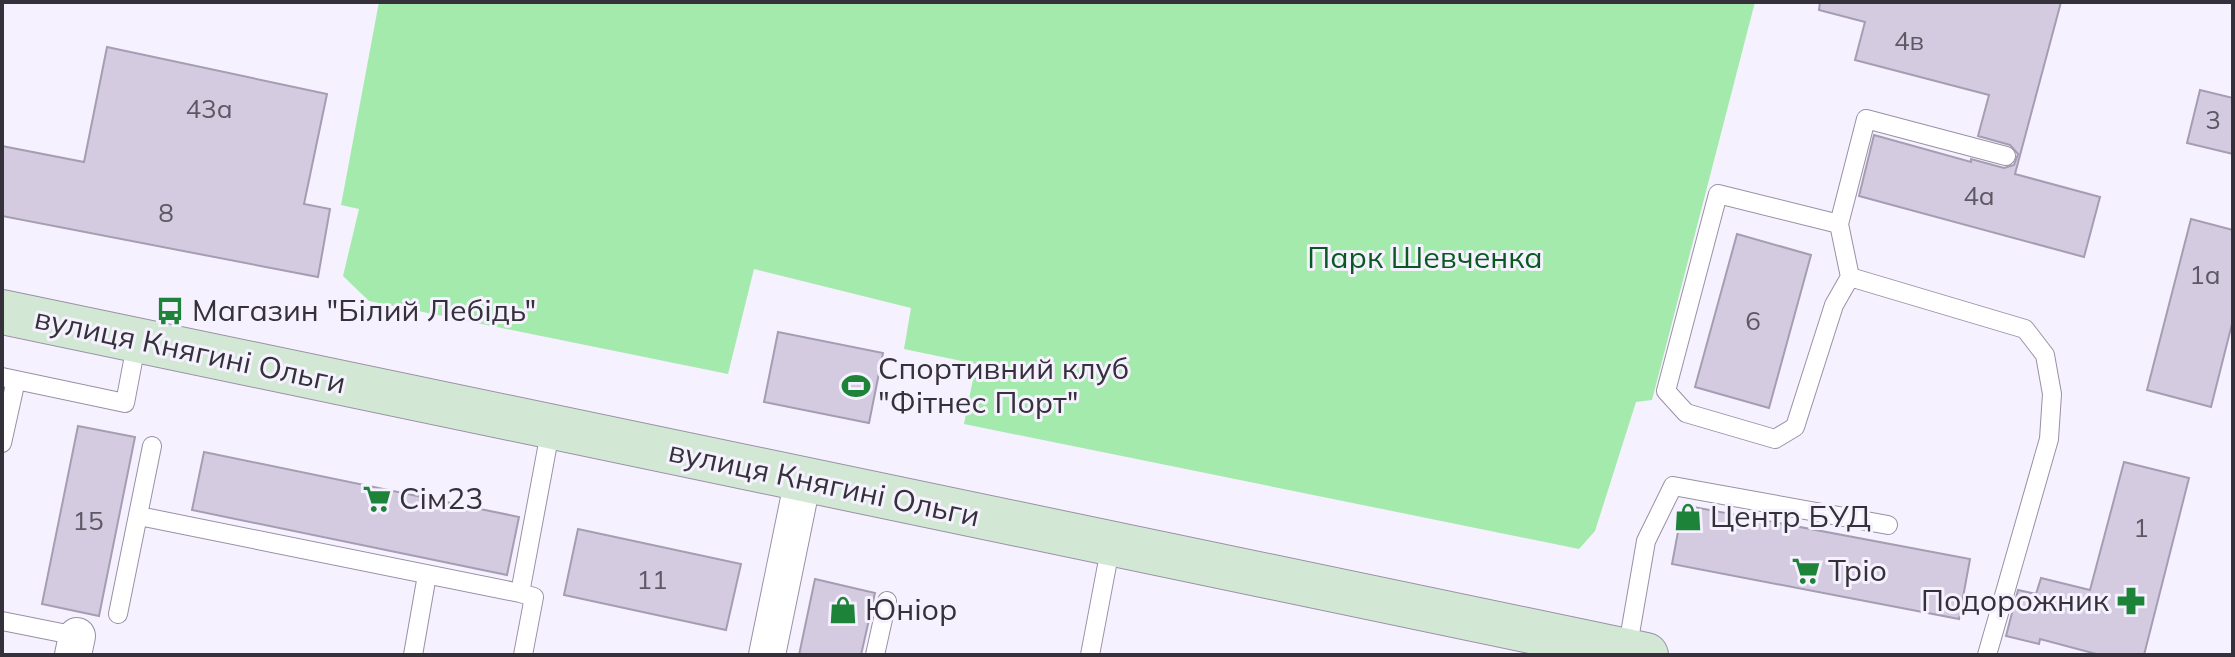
<svg xmlns="http://www.w3.org/2000/svg" width="2235" height="657" font-family="Mulish,sans-serif">
  <style>
    .green { fill: #a4eaad }
    .building { fill: #d4cbe1; stroke: #a59db2; stroke-width: 2 }
    .lines { fill: none; stroke-linecap: round; stroke-linejoin: round }
    .lane-casing { stroke: #9990a5; stroke-width: 20 }
    .street-casing { stroke: #9990a5; stroke-width: 38 }
    .secondary-casing { stroke: #9990a5; stroke-width: 46 }
    .lane { stroke: #fff; stroke-width: 18 }
    .street { stroke: #fff; stroke-width: 36 }
    .secondary { stroke: #d2e8d5; stroke-width: 44 }
    .labels { text-anchor: middle; stroke-width: 6; stroke-linejoin: round; paint-order: stroke }
    .number-label { font-size: 26px; fill: #5d5864 }
    .park-label { font-size: 30px; fill: #0a5821; stroke: #f6f1fe }
    .poi-label { font-size: 30px; fill: #35313a; stroke: #f6f1fe; text-anchor: start }
    .street-label { font-size: 30px; fill: #35313a; stroke: #f6f1fe }
  </style>
  <rect width="100%" height="100%" fill="#f6f1fe"/>
  <path class="green" d="M 379,2 L 1755,2 L 1652,400 L 1636,402 L 1595,531 L 1579,549 L 964,424 L 976,364 L 904,349 L 911,308 L 754,269 L 728,374 L 369,301 L 343,276 L 359,209 L 341,205 Z"/>
  <path class="building" d="M 1820,2 L 2061,2 L 2015,174 L 2100,197 L 2084,257 L 1859,196 L 1874,135 L 1971,162 L 1971,159 L 2004,168 L 2014,165 L 2018,154 L 2010,145 L 1978,136 L 1989,95 L 1855,60 L 1865,22 L 1819,10 Z
    M 107,47 L 327,94 L 304,204 L 330,209 L 318,277 L 2,216 L 2,146 L 84,162 Z
    M 2200,90 L 2233,98 L 2233,154 L 2187,143 Z
    M 2191,219 L 2233,230 L 2233,320 L 2211,407 L 2147,390 Z
    M 1737,234 L 1811,255 L 1769,408 L 1695,387 Z
    M 778,332 L 883,353 L 869,423 L 764,402 Z
    M 78,426 L 135,437 L 99,616 L 42,604 Z
    M 204,452 L 519,517 L 507,575 L 192,510 Z
    M 2124,462 L 2189,478 L 2144,655 L 2100,655 L 2040,639 L 2039,644 L 2006,636 L 2018,590 L 2036,594 L 2041,578 L 2090,590 Z
    M 1683,505 L 1970,559 L 1959,619 L 1672,564 Z
    M 578,529 L 741,564 L 726,630 L 564,595 Z
    M 815,579 L 875,593 L 861,655 L 799,655 Z"/>
  <g class="lines">
    <defs>
      <path id="lane" d="M 1718,194 L 1839,224 L 1850,277 L 1834,305 L 1795,427 L 1775,439 L 1686,413 L 1666,391 Z
        M 1839,224 L 1866,119 L 2006,156
        M 1850,277 L 2025,329 L 2045,355 L 2052,394 L 2049,439 L 1987,655
        M 2,377 L 125,403 L 137,340
        M 2,443 L 16,380
        M 139,516 L 520,593 L 551,427
        M 520,593 L 534,597 L 523,655
        M 118,614 L 152,446
        M 2,621 L 77,636
        M 1627,651 L 1646,541 L 1673,486 L 1888,525
        M 413,655 L 427,575
        M 875,655 L 887,601
        M 1090,655 L 1111,544"/>
      <path id="street" d="M 73,655 L 77,636
        M 767,655 L 803,479"/>
      <path id="secondary" d="M 2,312 L 1646,655"/>
    </defs>
    <use href="#lane" class="lane-casing"/>
    <use href="#street" class="street-casing"/>
    <use href="#secondary" class="secondary-casing"/>
    <use href="#lane" class="lane"/>
    <use href="#street" class="street"/>
    <use href="#secondary" class="secondary"/>
  </g>
  <defs>
    <symbol id="bus-bare" viewBox="-9 -9 18 18"><path d="M-5-6H5V4H4V6H2V4H-2V6H-4V4H-5ZM-3.5-4V0h7V-4ZM-3.5 1.2v1.5H-2V1.2ZM2 1.2v1.5H3.5V1.2Z" fill="#1c8338" stroke="#f6f1fe" stroke-width="2.5" paint-order="stroke"/></symbol>
    <symbol id="stadium-bare" viewBox="-9 -9 18 18"><path d="M0-5a6.5 5 0 1 0 0 10a6.5 5 0 1 0 0-10ZM-3.5-1.8h7v3.6h-7Z" fill="#1c8338" stroke="#f6f1fe" stroke-width="2.5" paint-order="stroke"/></symbol>
    <symbol id="supermarket-bare" viewBox="-9 -9 18 18"><path d="M-6-5.5h2.5l.6 2H6L4.5 2H-2.5L-4.4-4H-6ZM-1.5 3.2a1.3 1.3 0 1 0 .1 0ZM3 3.2a1.3 1.3 0 1 0 .1 0Z" fill="#1c8338" stroke="#f6f1fe" stroke-width="2.5" paint-order="stroke"/></symbol>
    <symbol id="shop-bare" viewBox="-9 -9 18 18"><path d="M-5-2.5h2.3a2.7 3.5 0 0 1 5.4 0H5L5.5 6h-11ZM-1.5-2.5h3a1.5 2.3 0 0 0-3 0Z" fill="#1c8338" stroke="#f6f1fe" stroke-width="2.5" paint-order="stroke"/></symbol>
    <symbol id="pharmacy-bare" viewBox="-9 -9 18 18"><path d="M-2-6h4v4h4v4h-4v4h-4v-4h-4v-4h4Z" fill="#1c8338" stroke="#f6f1fe" stroke-width="2.5" paint-order="stroke"/></symbol>
  </defs>
  <g fill-rule="evenodd">
    <use href="#bus-bare" x="150" y="291" width="40" height="40"/>
    <use href="#stadium-bare" x="836" y="366" width="40" height="40"/>
    <use href="#supermarket-bare" x="357" y="479" width="40" height="40"/>
    <use href="#shop-bare" x="1668" y="497" width="40" height="40"/>
    <use href="#supermarket-bare" x="1786" y="551" width="40" height="40"/>
    <use href="#pharmacy-bare" x="2111" y="581" width="40" height="40"/>
    <use href="#shop-bare" x="823" y="590" width="40" height="40"/>
  </g>
  <g class="labels">
    <g class="number-label">
      <text x="1909" y="50">4в</text>
      <text x="209" y="118">43а</text>
      <text x="2213" y="129">3</text>
      <text x="1979" y="205">4а</text>
      <text x="166" y="222">8</text>
      <text x="2205" y="284">1а</text>
      <text x="1753" y="330">6</text>
      <text x="88" y="530">15</text>
      <text x="2141" y="537">1</text>
      <text x="652" y="589">11</text>
    </g>
    <g class="park-label">
      <text x="1425" y="268">Парк Шевченка</text>
    </g>
    <g class="poi-label">
      <text x="192" y="321">Магазин "Білий Лебідь"</text>
      <text x="878" y="379">Спортивний клуб<tspan x="878" dy="34">"Фітнес Порт"</tspan></text>
      <text x="399" y="509">Сім23</text>
      <text x="1710" y="527">Центр БУД</text>
      <text x="1828" y="581">Тріо</text>
      <text x="2109" y="611" text-anchor="end">Подорожник</text>
      <text x="865" y="620">Юніор</text>
    </g>
    <g class="street-label">
      <text transform="translate(190 351) rotate(12)" y="10">вулиця Княгині Ольги</text>
      <text transform="translate(824 484) rotate(12)" y="10">вулиця Княгині Ольги</text>
    </g>
  </g>
  <rect width="2235" height="657" fill="none" stroke="#35313a" stroke-width="8"/>
</svg>
